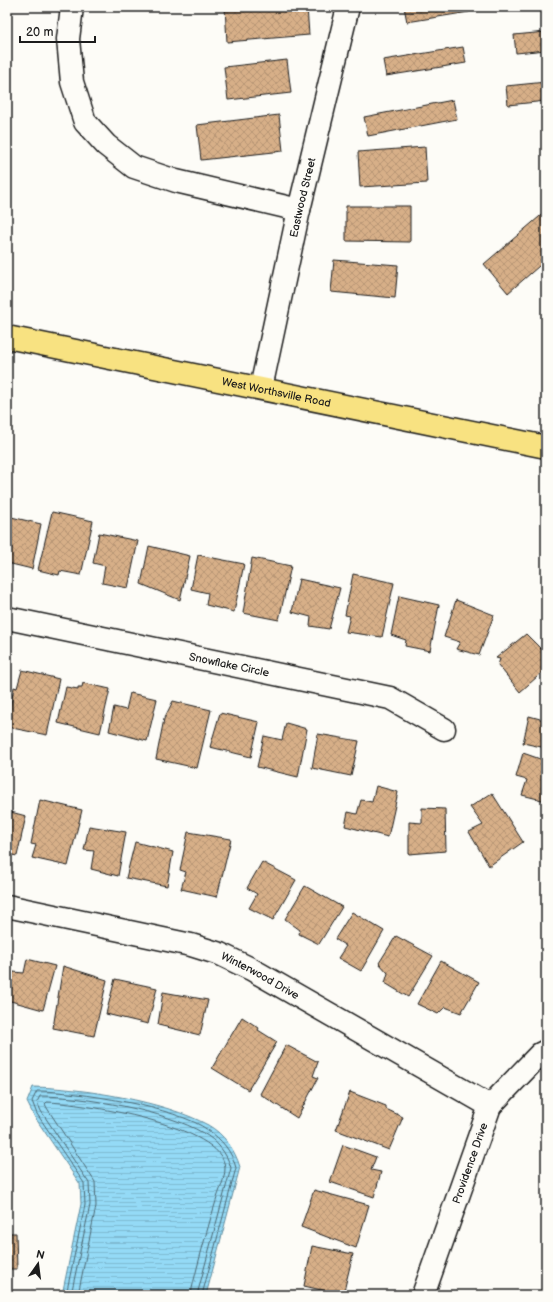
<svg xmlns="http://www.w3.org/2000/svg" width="553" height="1302" font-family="'Balsamiq Sans',sans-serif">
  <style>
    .water { fill: url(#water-rules); stroke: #648e9f }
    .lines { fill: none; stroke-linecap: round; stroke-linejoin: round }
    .shore { stroke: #4c6873; stroke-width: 1 }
    .building { fill: url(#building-cross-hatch); stroke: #1c1c1c }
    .minor-casing { stroke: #1c1c1c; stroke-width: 25 }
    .major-casing { stroke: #1c1c1c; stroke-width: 25 }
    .minor { stroke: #fdfcf7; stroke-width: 22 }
    .major { stroke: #f8e281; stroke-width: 22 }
    .labels { text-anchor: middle; stroke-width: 3; stroke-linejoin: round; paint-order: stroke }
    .street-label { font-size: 11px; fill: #1c1c1c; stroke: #fdfcf7 }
  </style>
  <defs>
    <pattern id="water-rules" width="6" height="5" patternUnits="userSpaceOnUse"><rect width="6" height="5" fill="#94daf6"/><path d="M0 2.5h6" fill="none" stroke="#7fbad2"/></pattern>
    <pattern id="building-cross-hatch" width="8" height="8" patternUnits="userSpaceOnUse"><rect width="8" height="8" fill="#d7af88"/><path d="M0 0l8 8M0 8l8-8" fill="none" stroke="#b89675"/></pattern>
  </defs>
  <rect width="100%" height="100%" fill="#fdfcf7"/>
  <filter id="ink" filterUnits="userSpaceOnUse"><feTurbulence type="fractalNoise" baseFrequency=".025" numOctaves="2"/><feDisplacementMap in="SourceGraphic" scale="8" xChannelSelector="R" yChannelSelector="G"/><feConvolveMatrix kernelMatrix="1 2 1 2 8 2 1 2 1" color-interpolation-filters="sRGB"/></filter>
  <g filter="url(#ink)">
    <path class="water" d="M 33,1087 C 83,1088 164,1101 208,1125 C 224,1134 235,1150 240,1167 L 206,1295 L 62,1295 L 81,1204 L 80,1184 L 34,1116 L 27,1102 Z"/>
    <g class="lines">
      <path class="shore" d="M 66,1295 L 85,1205 L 84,1183 L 37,1114 L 32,1101 L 37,1091 C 76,1091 177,1107 208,1130 C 221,1139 232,1151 236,1168 L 202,1295
        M 71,1295 L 90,1205 L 89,1183 L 41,1111 L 37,1102 L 40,1096 C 82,1096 167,1111 203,1133 C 216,1140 227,1153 231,1168 L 197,1295
        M 78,1295 L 96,1206 L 95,1182 L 47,1108 L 45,1104 L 47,1102 C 80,1103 224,1125 225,1168 C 225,1179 219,1191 216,1201 C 209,1223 203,1245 197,1268 C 195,1277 192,1286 191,1295"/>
    </g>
    <path class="building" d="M 225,7 L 307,7 L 309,35 L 227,42 Z
      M 404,7 L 468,7 L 469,12 L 407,22 Z
      M 546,32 L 546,50 L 516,53 L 514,35 Z
      M 463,47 L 466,63 L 386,76 L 383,60 Z
      M 287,60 L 291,93 L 228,100 L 224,67 Z
      M 546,82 L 546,101 L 508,105 L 506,86 Z
      M 453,100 L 457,119 L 368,136 L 364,117 Z
      M 279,115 L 283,151 L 201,160 L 197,125 Z
      M 425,147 L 427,183 L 360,187 L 358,152 Z
      M 346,206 L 410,206 L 410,242 L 346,241 Z
      M 546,211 L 546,260 L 508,293 L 484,264 Z
      M 334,260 L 398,265 L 395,298 L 331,292 Z
      M 52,512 L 93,521 L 81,575 L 60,571 L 59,575 L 38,570 Z
      M 7,516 L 41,524 L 32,569 L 7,563 Z
      M 99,533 L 138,541 L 128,588 L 102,583 L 105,566 L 93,563 Z
      M 149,546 L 190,556 L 180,600 L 141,584 Z
      M 198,555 L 244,564 L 234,612 L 206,605 L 208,593 L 191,589 Z
      M 252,558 L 291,566 L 279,620 L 243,613 Z
      M 353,574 L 394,583 L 382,637 L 346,632 L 350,616 L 345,615 Z
      M 299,579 L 340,588 L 329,629 L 310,626 L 311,617 L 292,612 Z
      M 399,596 L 439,605 L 430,651 L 405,646 L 406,640 L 391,635 Z
      M 456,600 L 494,615 L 479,655 L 456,649 L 460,642 L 444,637 Z
      M 526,634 L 546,654 L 546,669 L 520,692 L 498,665 L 500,659 L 496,658 Z
      M 22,670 L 59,679 L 47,735 L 7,727 L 14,687 L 17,688 Z
      M 83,683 L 110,689 L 100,733 L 58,723 L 66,687 L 78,689 L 78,687 L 82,687 Z
      M 130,693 L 157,699 L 147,741 L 109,731 L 114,707 L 126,710 Z
      M 173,701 L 211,710 L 197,768 L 156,759 L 164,719 Z
      M 546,710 L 546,748 L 523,743 L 529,716 L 544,720 Z
      M 220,713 L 259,722 L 251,757 L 210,747 Z
      M 286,723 L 307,729 L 298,777 L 257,767 L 264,736 L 282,740 Z
      M 318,734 L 359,741 L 351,776 L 312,768 Z
      M 523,753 L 546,761 L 546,801 L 522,795 L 527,780 L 516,777 Z
      M 376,786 L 398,792 L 388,837 L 345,826 L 348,812 L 357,814 L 361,800 L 372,802 Z
      M 492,793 L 523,842 L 489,866 L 469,832 L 483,825 L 470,807 Z
      M 40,800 L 82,810 L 68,866 L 32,858 L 36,845 L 31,844 Z
      M 422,808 L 445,809 L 446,851 L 409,854 L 409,822 L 422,823 Z
      M 7,811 L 26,816 L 17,856 L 7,854 Z
      M 89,826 L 126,832 L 118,876 L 91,869 L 94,851 L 84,850 Z
      M 188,832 L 231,839 L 217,897 L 181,889 L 186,872 L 180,870 Z
      M 135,842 L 173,852 L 167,886 L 126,878 Z
      M 262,862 L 296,880 L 273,920 L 249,908 L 257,894 L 247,888 Z
      M 305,886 L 342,907 L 319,944 L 299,934 L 300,930 L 285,919 Z
      M 352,912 L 384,931 L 361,971 L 338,958 L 346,946 L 335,939 Z
      M 396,936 L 433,956 L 408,997 L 385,983 L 388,973 L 379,963 Z
      M 27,959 L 55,966 L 43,1010 L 7,1000 L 13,972 L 24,973 Z
      M 441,961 L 479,982 L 461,1013 L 445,1007 L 438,1014 L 417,1004 Z
      M 63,966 L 107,980 L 94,1036 L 53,1028 Z
      M 115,979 L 157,988 L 148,1024 L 106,1014 Z
      M 163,992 L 208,1000 L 200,1035 L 158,1025 Z
      M 242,1017 L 259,1028 L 258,1030 L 277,1042 L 248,1090 L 212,1068 Z
      M 286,1045 L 318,1062 L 313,1076 L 318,1078 L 297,1118 L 260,1094 Z
      M 350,1092 L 386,1106 L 386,1109 L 403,1117 L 389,1150 L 336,1130 Z
      M 343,1145 L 376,1157 L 371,1170 L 381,1172 L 374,1197 L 330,1182 Z
      M 314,1190 L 369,1205 L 356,1248 L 301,1227 Z
      M 7,1233 L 16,1233 L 17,1269 L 7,1269 Z
      M 312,1246 L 353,1254 L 343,1295 L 304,1286 Z"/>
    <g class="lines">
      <defs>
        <g id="minor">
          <path d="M 72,7 L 68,39 L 72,82 L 85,122 L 106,145 L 134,167 L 176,181 L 299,210"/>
          <path id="s1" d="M 261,388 L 299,210 L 348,7"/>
          <path id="s2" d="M 7,618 L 390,698 L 444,729"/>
          <path id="s3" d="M 7,906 L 191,945 L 220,954 L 251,969 L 490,1106"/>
          <path id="s4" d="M 423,1295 L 490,1106 L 540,1054 L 546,1051"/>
        </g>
        <g id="major">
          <path id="s5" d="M 7,337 L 546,447"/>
        </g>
      </defs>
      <use href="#minor" class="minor-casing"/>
      <use href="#major" class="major-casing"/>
      <use href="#minor" class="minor"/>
      <use href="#major" class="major"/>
    </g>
  </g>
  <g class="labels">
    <g class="street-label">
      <text dy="4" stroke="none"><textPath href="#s1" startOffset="195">Eastwood Street</textPath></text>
      <text dy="4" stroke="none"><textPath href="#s5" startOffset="275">West Worthsville Road</textPath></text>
      <text dy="4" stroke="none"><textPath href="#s2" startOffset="227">Snowflake Circle</textPath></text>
      <text dy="4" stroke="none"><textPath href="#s3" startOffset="264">Winterwood Drive</textPath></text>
      <text dy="4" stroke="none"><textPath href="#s4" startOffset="140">Providence Drive</textPath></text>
    </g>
  </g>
  <rect width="553" height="1302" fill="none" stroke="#fdfcf7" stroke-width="24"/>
  <rect x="12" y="12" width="529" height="1278" fill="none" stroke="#1c1c1c" stroke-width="1.5" filter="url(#ink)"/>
  <g transform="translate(38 1264) rotate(14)" stroke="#fdfcf7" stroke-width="3" paint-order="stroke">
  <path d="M0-3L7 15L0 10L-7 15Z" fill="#1c1c1c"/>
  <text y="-6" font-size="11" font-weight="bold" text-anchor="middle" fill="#1c1c1c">N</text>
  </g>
  <path d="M20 36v6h75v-6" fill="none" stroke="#1c1c1c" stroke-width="2"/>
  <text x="26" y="36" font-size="12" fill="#1c1c1c" stroke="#fdfcf7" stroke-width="3" paint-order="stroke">20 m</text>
</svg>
